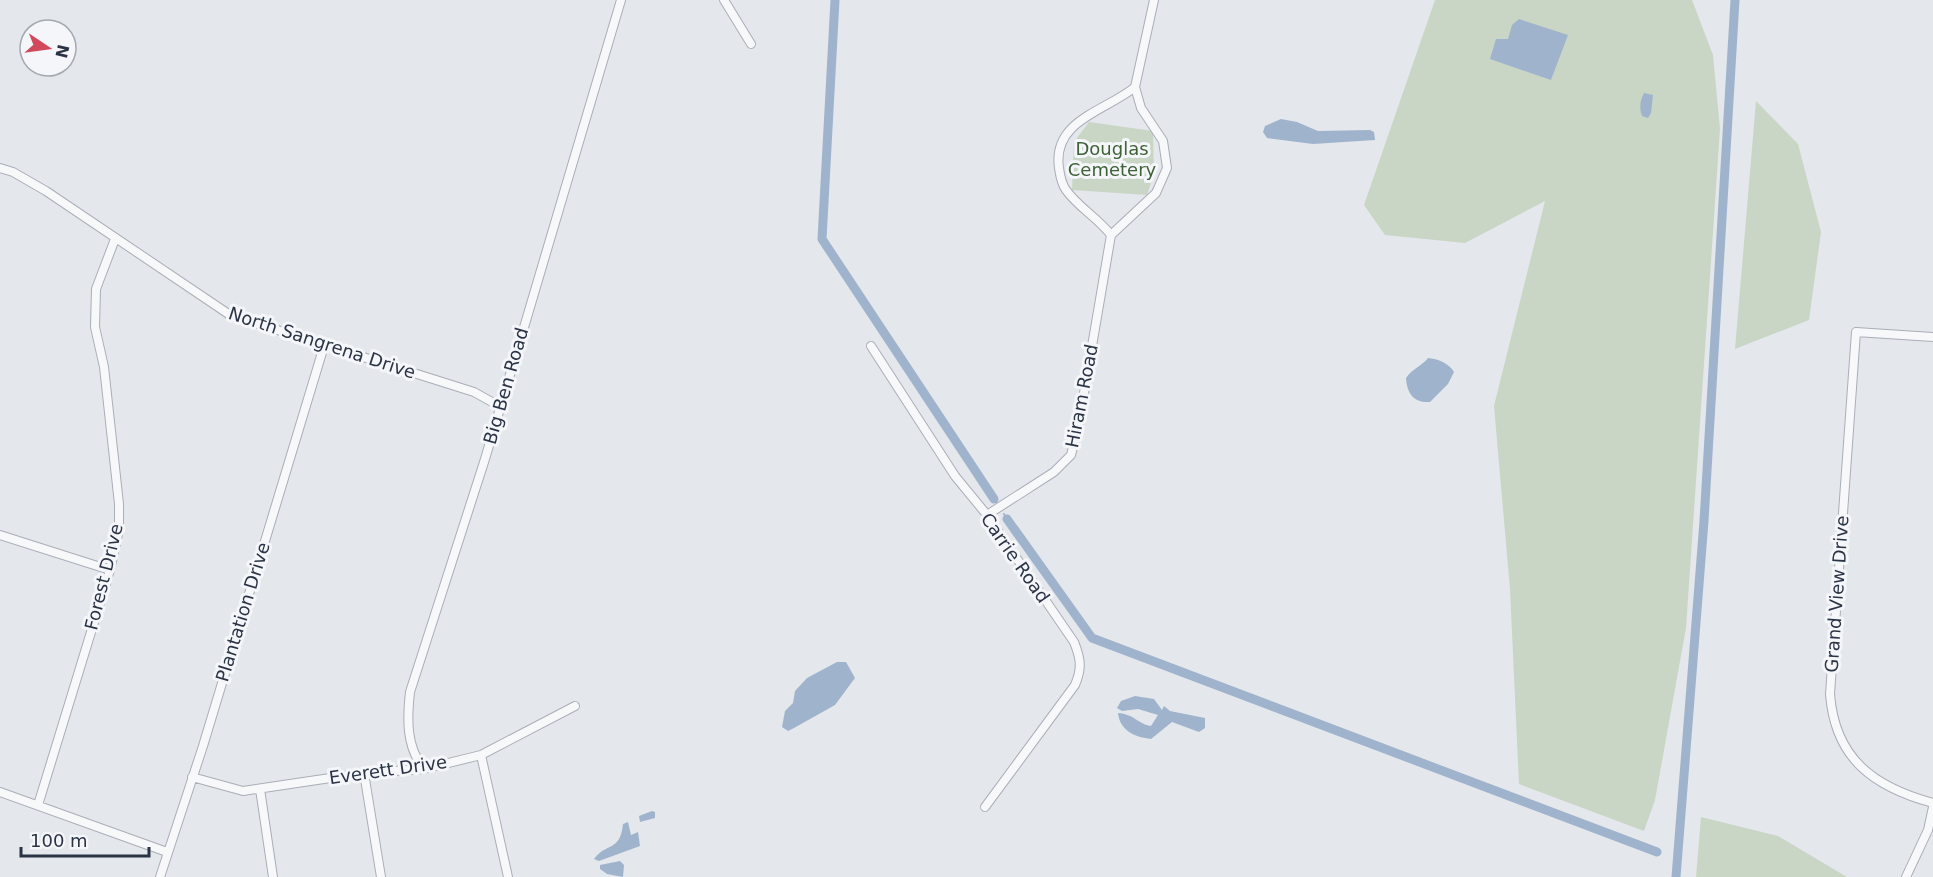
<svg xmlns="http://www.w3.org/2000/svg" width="1933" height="877" font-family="'DejaVu Sans',sans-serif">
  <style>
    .green { fill: #c9d6c5 }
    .water { fill: #9fb4cc }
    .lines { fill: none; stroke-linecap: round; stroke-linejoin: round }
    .stream { stroke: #9fb4cc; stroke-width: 2 }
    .canal { stroke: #9fb4cc; stroke-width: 9 }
    .street-casing { stroke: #a9aeb7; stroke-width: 10 }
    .street { stroke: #f7f8fa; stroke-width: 8 }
    .labels { text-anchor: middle; stroke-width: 6; stroke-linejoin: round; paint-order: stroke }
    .park-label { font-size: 18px; fill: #3f6138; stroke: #f4f6f9 }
    .street-label { font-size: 18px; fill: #2b3445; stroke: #f4f6f9 }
  </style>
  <rect width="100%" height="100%" fill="#e4e7ec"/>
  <path class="green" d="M 1435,0 L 1692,0 L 1713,55 L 1720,129 L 1686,628 L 1655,800 L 1644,831 L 1519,784 L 1510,589 L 1494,406 L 1545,201 L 1465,243 L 1385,235 L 1364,205 Z
    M 1756,101 L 1798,144 L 1821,232 L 1809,320 L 1735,349 Z
    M 1089,122 L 1153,131 L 1154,174 L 1147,195 L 1072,190 L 1074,142 Z
    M 1701,817 L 1778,836 L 1847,877 L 1696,877 Z"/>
  <path class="water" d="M 1519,19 L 1568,35 L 1551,80 L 1490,59 L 1496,39 L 1508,39 L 1512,25 Z
    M 1644,93 L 1653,95 L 1651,113 L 1648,118 L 1642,116 C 1639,107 1640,101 1644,93 Z
    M 1281,119 L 1297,122 L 1318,131 L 1370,130 L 1374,132 L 1375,140 L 1313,144 L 1267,138 L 1263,132 L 1265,126 Z
    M 1428,358 C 1438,359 1449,363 1454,372 L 1448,384 L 1430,402 C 1414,403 1407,394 1406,378 C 1413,368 1422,366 1428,358 Z
    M 837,662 L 846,662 L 855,678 L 835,705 L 794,728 L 788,731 L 782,727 L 785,711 L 793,703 L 795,691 L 807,678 Z
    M 1135,696 L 1154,699 L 1162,710 L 1164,706 L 1170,711 L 1205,718 L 1205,728 L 1199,732 L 1172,722 L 1151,739 C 1135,737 1120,731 1118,713 C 1134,714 1138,724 1151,726 L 1158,715 L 1138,709 L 1122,711 L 1117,708 L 1121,701 Z
    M 652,811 L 655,812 L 655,818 L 640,822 L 639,816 Z
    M 628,822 L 631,835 L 638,832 L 640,846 L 599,861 L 594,859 C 607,842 620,852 623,824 Z
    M 620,861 L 624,865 L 623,877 L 607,874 L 600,869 L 600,865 Z"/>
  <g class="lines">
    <path class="stream" d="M 994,499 L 996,502
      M 1004,514 L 1007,519"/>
    <path class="canal" d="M 835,0 L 822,239 L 994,499
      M 1007,519 L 1092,638 L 1657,852
      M 1676,877 L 1704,521 L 1735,0"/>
    <defs>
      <path id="street" d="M 724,0 L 751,44
        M 0,168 L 13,172 L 46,191 L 230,315 L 474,392 L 499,406
        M 1111,235 C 1098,218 1078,207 1066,190 C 1061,183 1060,175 1059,168 C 1052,120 1106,111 1135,87
        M 1933,337 L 1856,332 L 1830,694 C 1835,759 1874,787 1933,803
        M 871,346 L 955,476 L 987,515 L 1074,642 C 1081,659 1082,669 1075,685 L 985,807
        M 987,515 L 1054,472 L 1071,455 L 1078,428 L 1111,235 L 1156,193 L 1167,168 L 1163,141 L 1141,108 L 1135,87 L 1154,0
        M 0,535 L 110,570
        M 481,755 L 508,877
        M 424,769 C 406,747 407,719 410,692 L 485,459 L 621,0
        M 364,773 L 381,877
        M 192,777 L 243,791 L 364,773 L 424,769 L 481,755 L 575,706
        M 260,789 L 273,877
        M 0,792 L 167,852
        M 38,805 L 110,570 L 119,530 L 119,504 L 104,367 L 95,327 L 96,289 L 115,239
        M 160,877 L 203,746 L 324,346
        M 1906,877 L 1928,830 L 1933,807"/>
    </defs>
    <use href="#street" class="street-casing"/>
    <use href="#street" class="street"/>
  </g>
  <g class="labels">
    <g class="park-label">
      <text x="1112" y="155">Douglas<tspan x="1112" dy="21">Cemetery</tspan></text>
    </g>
    <g class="street-label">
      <text transform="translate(322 343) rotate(18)" y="6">North Sangrena Drive</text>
      <text transform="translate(506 386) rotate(-74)" y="6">Big Ben Road</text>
      <text transform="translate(1082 396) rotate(-79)" y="6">Hiram Road</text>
      <text transform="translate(1015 558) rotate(55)" y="6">Carrie Road</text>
      <text transform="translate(104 577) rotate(-76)" y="6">Forest Drive</text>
      <text transform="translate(1837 594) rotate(-86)" y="6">Grand View Drive</text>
      <text transform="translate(243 612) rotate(-73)" y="6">Plantation Drive</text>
      <text transform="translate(388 770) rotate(-8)" y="6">Everett Drive</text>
    </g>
  </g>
  <g transform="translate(48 48) rotate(103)"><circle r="28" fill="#f4f6f9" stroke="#a4a8b1" stroke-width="1.5"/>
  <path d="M0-4.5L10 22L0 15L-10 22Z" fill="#d1495b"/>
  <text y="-9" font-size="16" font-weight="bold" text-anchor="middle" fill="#2b3445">N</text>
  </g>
  <path d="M21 847v9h128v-9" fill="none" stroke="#2b3445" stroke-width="3"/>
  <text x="30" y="847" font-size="18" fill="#2b3445" stroke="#f4f6f9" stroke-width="4.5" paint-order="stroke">100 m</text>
</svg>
